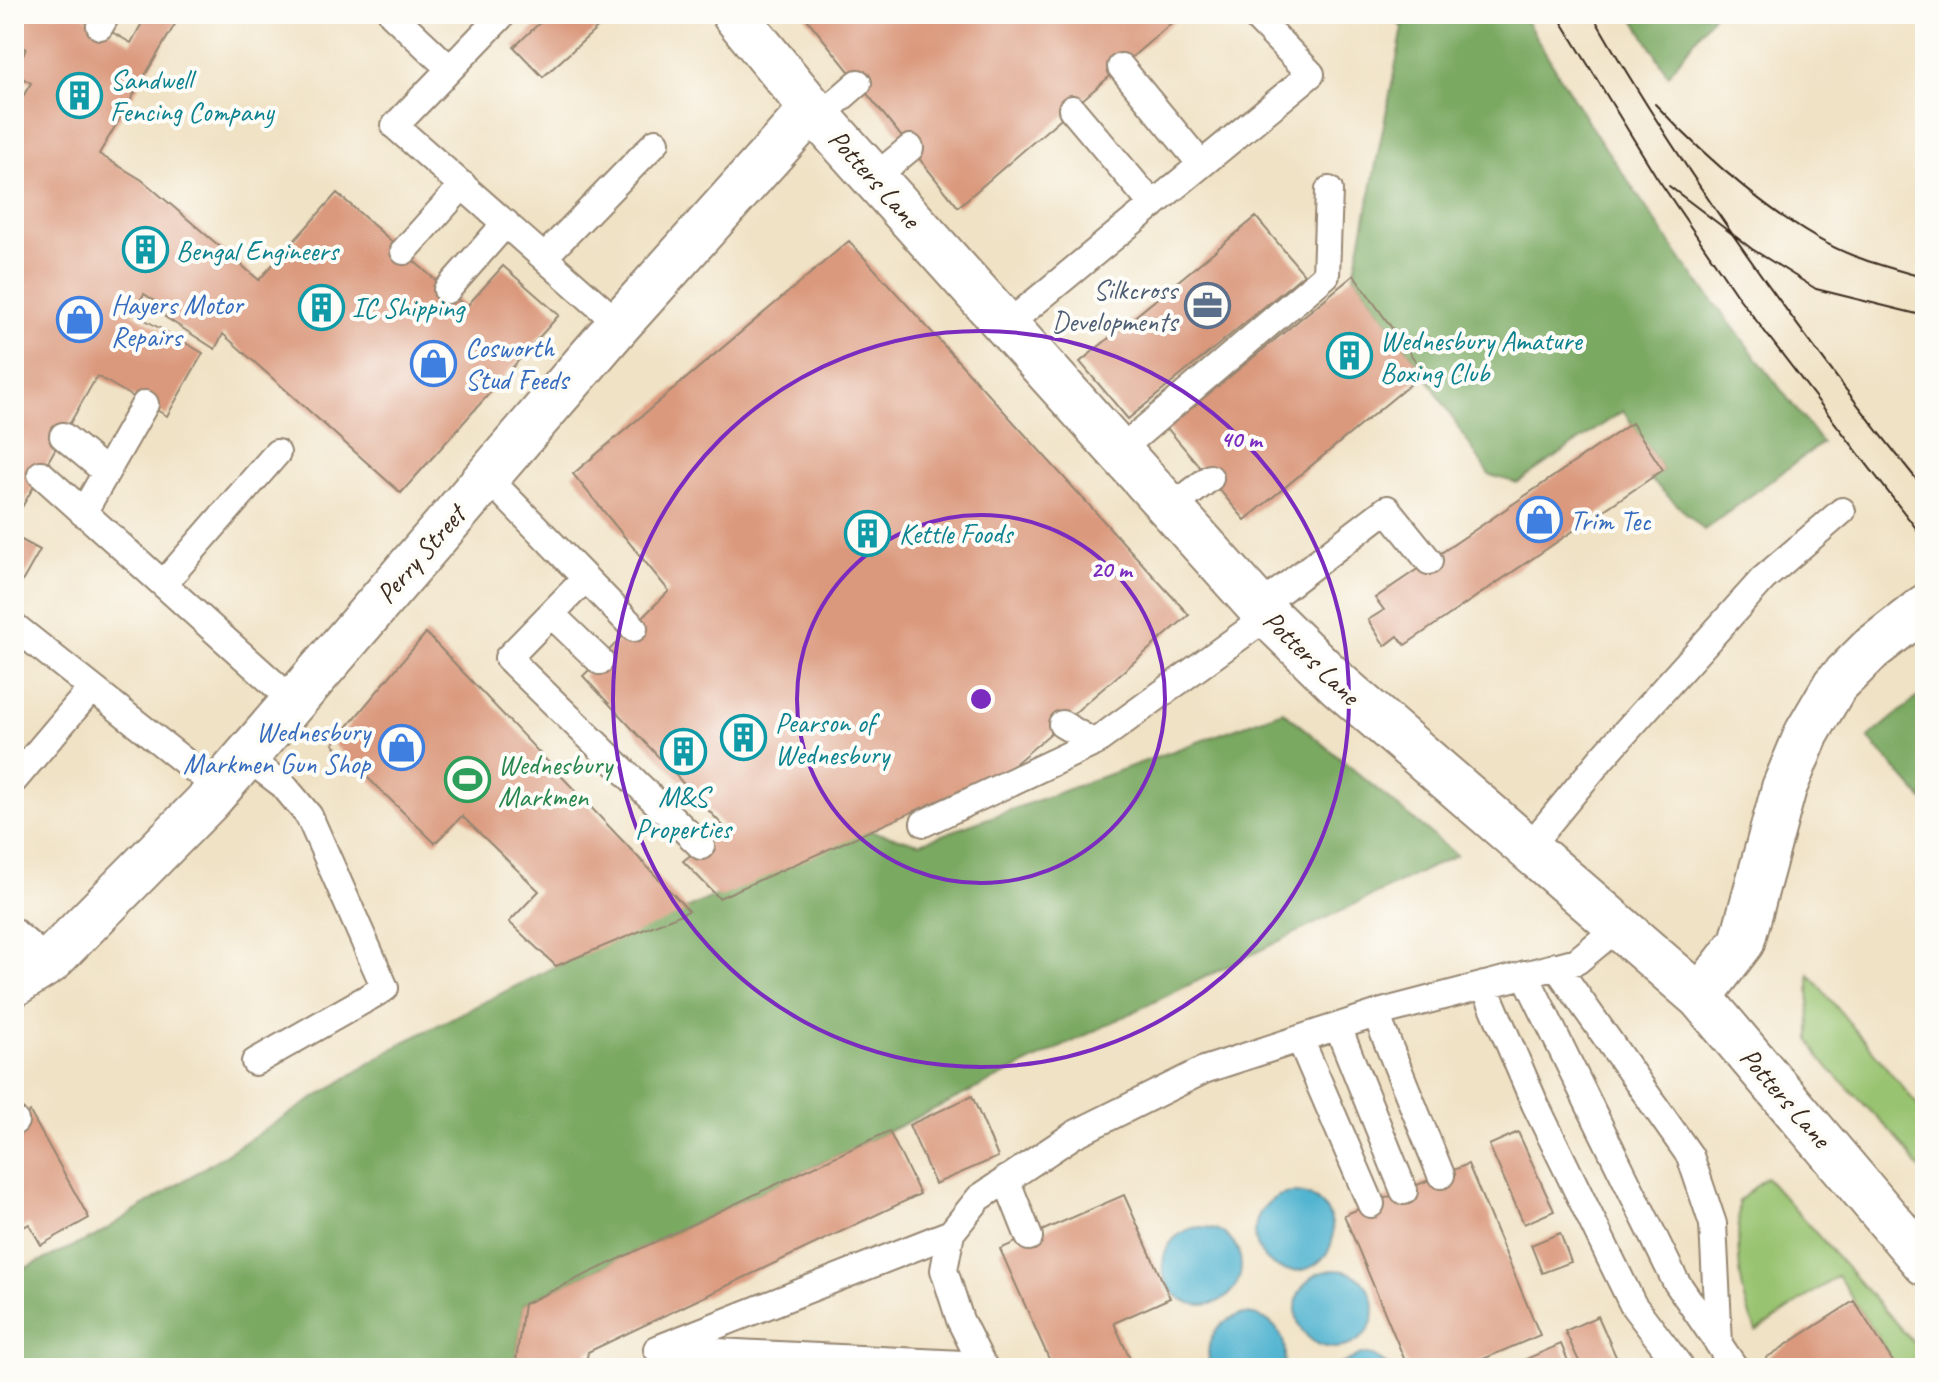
<svg xmlns="http://www.w3.org/2000/svg" width="1939" height="1382" font-family="Caveat,sans-serif">
  <style>
    .green { fill: #98c370; stroke: #6a7647; stroke-width: 2 }
    .forest { fill: #7aa962; stroke: #5a6a40; stroke-width: 2 }
    .water { fill: #51b4d0; stroke: #466f77; stroke-width: 2 }
    .building { fill: #da987b }
    .lines { fill: none; stroke-linecap: round; stroke-linejoin: round }
    .lane-casing { stroke: #968672; stroke-width: 30 }
    .street-casing { stroke: #968672; stroke-width: 48 }
    .lane { stroke: #fff; stroke-width: 26 }
    .street { stroke: #fff; stroke-width: 44 }
    .tram { stroke: #3b2a1e; stroke-width: 2 }
    .ring { fill: none; stroke: #7b2cbf; stroke-width: 4 }
    .labels { text-anchor: middle; stroke-width: 8; stroke-linejoin: round; paint-order: stroke }
    .culture-label { font-size: 28px; fill: #0d838f; stroke: #fdfcf7; text-anchor: start }
    .street-label { font-size: 28px; fill: #3b2a1e; stroke: #fdfcf7 }
    .service-label { font-size: 28px; fill: #4e5e75; stroke: #fdfcf7; text-anchor: end }
    .shop-label { font-size: 28px; fill: #366cbe; stroke: #fdfcf7; text-anchor: start }
    .leisure-label { font-size: 28px; fill: #27864d; stroke: #fdfcf7; text-anchor: start }
    .centre { fill: #7b2cbf; stroke: #fdfcf7; stroke-width: 4 }
    .ring-label { font-size: 24px; text-anchor: middle; font-weight: bold; fill: #7b2cbf; stroke: #fdfcf7; stroke-width: 8; stroke-linejoin: round; paint-order: stroke }
  </style>
  <rect width="100%" height="100%" fill="#fdfcf7"/>
  <filter id="ink" filterUnits="userSpaceOnUse"><feTurbulence type="fractalNoise" baseFrequency=".0125" numOctaves="2"/><feDisplacementMap in="SourceGraphic" scale="16" xChannelSelector="R" yChannelSelector="G"/><feConvolveMatrix kernelMatrix="1 2 1 2 8 2 1 2 1" color-interpolation-filters="sRGB"/></filter>
  <filter id="wash" filterUnits="userSpaceOnUse"><feTurbulence type="fractalNoise" baseFrequency=".006" numOctaves="4" result="noise"/><feDisplacementMap in="SourceGraphic" scale="32" xChannelSelector="R" yChannelSelector="G"/><feGaussianBlur stdDeviation="1.8" result="paint"/><feColorMatrix in="noise" values="0 0 0 0 0 0 0 0 0 0 0 0 0 0 0 0 0 1.4 0 .05"/><feComposite in="paint" operator="in"/></filter>
  <g filter="url(#wash)">
    <rect width="100%" height="100%" fill="#f0e2c5"/>
    <path class="green" d="M 1809,974 L 1925,1114 L 1925,1176 L 1896,1137 L 1821,1060 L 1810,1040 Z
      M 1766,1177 L 1925,1356 L 1925,1368 L 1897,1368 L 1838,1276 L 1756,1331 C 1737,1289 1737,1246 1739,1201 Z"/>
    <path class="forest" d="M 1389,14 L 1522,14 L 1589,124 L 1686,266 L 1822,443 L 1704,530 L 1650,479 L 1663,470 L 1623,411 L 1517,483 L 1489,475 L 1424,373 L 1354,275 L 1403,28 Z
      M 1631,14 L 1714,14 L 1668,75 Z
      M 1925,691 L 1925,802 L 1868,738 Z
      M 1283,711 L 1456,855 L 889,1131 L 524,1304 L 515,1368 L 14,1368 L 14,1273 L 94,1237 L 402,1043 L 556,966 L 865,830 L 920,843 Z"/>
    <path class="water" d="M1255 1232a39 39 0 1 1 78 0a39 39 0 1 1-78 0Z
      M1163 1266a39 39 0 1 1 78 0a39 39 0 1 1-78 0Z
      M1296 1309a39 39 0 1 1 78 0a39 39 0 1 1-78 0Z
      M 1244,1314 C 1274,1315 1291,1339 1283,1368 L 1211,1368 C 1202,1341 1217,1320 1244,1314 Z
      M 1361,1354 L 1373,1356 L 1392,1368 L 1334,1368 Z"/>
    <g id="blocks">
      <path class="building" d="M 14,14 L 80,14 L 131,43 L 147,14 L 181,14 L 99,154 L 142,180 L 259,280 L 337,193 L 466,307 L 503,266 L 559,315 L 401,493 L 223,334 L 215,349 L 165,317 L 169,310 L 144,294 L 133,313 L 203,353 L 167,416 L 97,376 L 14,521 L 14,105 L 17,106 L 31,83 L 14,73 L 26,49 L 14,42 Z
        M 549,14 L 613,14 L 543,77 L 514,47 Z
        M 803,14 L 1182,14 L 958,207 Z
        M 1256,217 L 1304,274 L 1128,419 L 1080,362 Z
        M 849,241 L 1189,615 L 1009,769 L 719,898 L 683,861 L 725,828 L 583,676 L 669,591 L 573,474 Z
        M 1354,275 L 1424,373 L 1245,520 L 1167,428 Z
        M 1632,423 L 1663,470 L 1405,645 L 1398,636 L 1385,646 L 1368,620 L 1384,610 L 1375,598 Z
        M 14,536 L 40,550 L 19,587 L 14,584 Z
        M 426,633 L 689,911 L 556,966 L 509,922 L 539,891 L 462,816 L 435,843 L 333,744 Z
        M 972,1096 L 998,1157 L 935,1184 L 909,1125 Z
        M 30,1112 L 89,1218 L 41,1245 L 29,1224 L 14,1232 L 14,1121 Z
        M 889,1131 L 920,1194 L 588,1352 L 585,1368 L 515,1368 L 524,1304 Z
        M 1518,1132 L 1554,1211 L 1524,1224 L 1489,1145 Z
        M 1468,1164 L 1540,1335 L 1462,1368 L 1408,1368 L 1344,1215 Z
        M 1124,1195 L 1170,1298 L 1114,1323 L 1134,1368 L 1053,1368 L 1000,1249 Z
        M 1560,1233 L 1571,1262 L 1542,1273 L 1531,1245 Z
        M 1854,1301 L 1897,1368 L 1772,1368 L 1766,1358 Z
        M 1598,1316 L 1621,1368 L 1582,1368 L 1565,1331 Z
        M 1561,1344 L 1571,1368 L 1505,1368 Z"/>
    </g>
  </g>
  <g filter="url(#ink)">
    <use href="#blocks" fill-opacity="0" stroke="#968672" stroke-width="2"/>
    <g class="lines">
      <defs>
        <path id="lane" d="M 392,14 L 450,69
          M 503,14 L 395,126 L 619,324
          M 100,26 L 107,14
          M 1121,67 L 1201,164
          M 1072,109 L 1153,205
          M 820,116 L 858,83
          M 875,177 L 910,148
          M 404,251 L 463,185
          M 544,257 L 656,142
          M 447,290 L 506,223
          M 1007,325 L 1311,74 L 1253,14
          M 63,436 L 106,472
          M 1120,450 L 1326,275 L 1329,190
          M 41,474 L 293,701
          M 487,477 L 634,628
          M 1171,508 L 1210,478
          M 83,513 L 145,404
          M 585,579 L 508,658 L 701,846
          M 163,584 L 277,453
          M 1259,607 L 1387,509 L 1429,561
          M 551,614 L 600,661
          M 14,626 L 218,788
          M 1062,724 L 1094,743
          M 246,757 L 283,785 L 309,816 L 385,988 L 255,1062
          M 14,780 L 92,688
          M 924,823 L 1094,743 L 1268,616
          M 1529,847 L 1602,758 L 1763,579 L 1842,511
          M 14,932 L 49,962
          M 1556,966 L 1690,1156 L 1713,1224 L 1719,1344
          M 1525,974 L 1675,1280 L 1735,1368
          M 1484,985 L 1535,1104 L 1633,1305 L 1681,1368
          M 1376,1014 L 1441,1175
          M 1338,1027 L 1404,1191
          M 1300,1039 L 1371,1204
          M 14,1120 L 15,1121
          M 1006,1179 L 1029,1237
          M 951,1233 L 657,1349 L 983,1365
          M 984,1368 L 960,1320 L 944,1270 L 951,1233 L 979,1198 L 1075,1134 L 1204,1070 L 1382,1012 L 1577,961 L 1618,927"/>
        <path id="street" d="M 734,14 L 812,109 L 1259,607 L 1338,684 L 1700,997 L 1925,1263
          M 14,984 L 49,962 L 208,801 L 619,324 L 812,109
          M 1700,997 L 1742,942 L 1784,788 L 1807,733 L 1835,685 L 1871,649 L 1925,607"/>
      </defs>
      <use href="#lane" class="lane-casing"/>
      <use href="#street" class="street-casing"/>
      <use href="#lane" class="lane"/>
      <use href="#street" class="street"/>
      <path class="tram" d="M 1557,14 L 1656,176 L 1739,298 L 1925,540
        M 1592,14 C 1689,182 1803,339 1925,490
        M 1655,104 C 1704,156 1787,231 1854,256 C 1877,265 1902,271 1925,278
        M 1669,186 L 1752,249 L 1816,289 L 1925,316"/>
    </g>
  </g>
  <g class="ring">
    <circle cx="981" cy="699" r="184"/>
    <circle cx="981" cy="699" r="368"/>
  </g>
  <defs>
    <symbol id="building-ring" viewBox="-11 -11 22 22"><circle r="9.5" fill="#fdfcf7" stroke="#0f9aa8" stroke-width="1.5"/><path d="M-4-6H4V6H1V3H-1V6H-4ZM-2.5-4.3h1.7v1.8h-1.7ZM.8-4.3h1.7v1.8H.8ZM-2.5-1h1.7V.8h-1.7ZM.8-1h1.7V.8H.8Z" fill="#0f9aa8"/></symbol>
    <symbol id="office-ring" viewBox="-11 -11 22 22"><circle r="9.5" fill="#fdfcf7" stroke="#5c6f8a" stroke-width="1.5"/><path d="M-6-3h4V-5.5h4V-3h4V5H-6ZM-1-4.5V-3h2v-1.5ZM-6 0V1H6V0Z" fill="#5c6f8a"/></symbol>
    <symbol id="shop-ring" viewBox="-11 -11 22 22"><circle r="9.5" fill="#fdfcf7" stroke="#3f7fe0" stroke-width="1.5"/><path d="M-5-2.5h2.3a2.7 3.5 0 0 1 5.4 0H5L5.5 6h-11ZM-1.5-2.5h3a1.5 2.3 0 0 0-3 0Z" fill="#3f7fe0"/></symbol>
    <symbol id="stadium-ring" viewBox="-11 -11 22 22"><circle r="9.5" fill="#fdfcf7" stroke="#2e9e5b" stroke-width="1.5"/><path d="M0-5a6.5 5 0 1 0 0 10a6.5 5 0 1 0 0-10ZM-3.5-1.8h7v3.6h-7Z" fill="#2e9e5b"/></symbol>
  </defs>
  <g fill-rule="evenodd">
    <use href="#building-ring" x="54" y="70" width="51" height="51"/>
    <use href="#building-ring" x="120" y="224" width="51" height="51"/>
    <use href="#office-ring" x="1182" y="280" width="51" height="51"/>
    <use href="#building-ring" x="296" y="282" width="51" height="51"/>
    <use href="#shop-ring" x="54" y="294" width="51" height="51"/>
    <use href="#building-ring" x="1324" y="330" width="51" height="51"/>
    <use href="#shop-ring" x="408" y="338" width="51" height="51"/>
    <use href="#shop-ring" x="1514" y="494" width="51" height="51"/>
    <use href="#building-ring" x="842" y="508" width="51" height="51"/>
    <use href="#building-ring" x="718" y="712" width="51" height="51"/>
    <use href="#shop-ring" x="376" y="722" width="51" height="51"/>
    <use href="#building-ring" x="658" y="726" width="51" height="51"/>
    <use href="#stadium-ring" x="442" y="754" width="51" height="51"/>
  </g>
  <g class="labels">
    <g class="culture-label">
      <text x="110" y="89">Sandwell<tspan x="110" dy="32">Fencing Company</tspan></text>
      <text x="176" y="260">Bengal Engineers</text>
      <text x="352" y="317">IC Shipping</text>
      <text x="1380" y="350">Wednesbury Amature<tspan x="1380" dy="32">Boxing Club</tspan></text>
      <text x="899" y="543">Kettle Foods</text>
      <text x="775" y="732">Pearson of<tspan x="775" dy="32">Wednesbury</tspan></text>
      <text x="683" y="806" text-anchor="middle">M&amp;S<tspan x="683" dy="32">Properties</tspan></text>
    </g>
    <g class="street-label">
      <text transform="translate(875 178) rotate(48)" y="10">Potters Lane</text>
      <text transform="translate(420 554) rotate(-49)" y="10">Perry Street</text>
      <text transform="translate(1312 657) rotate(44)" y="10">Potters Lane</text>
      <text transform="translate(1786 1097) rotate(49)" y="10">Potters Lane</text>
    </g>
    <g class="service-label">
      <text x="1177" y="299">Silkcross<tspan x="1177" dy="32">Developments</tspan></text>
    </g>
    <g class="shop-label">
      <text x="111" y="314">Hayers Motor<tspan x="111" dy="32">Repairs</tspan></text>
      <text x="465" y="357">Cosworth<tspan x="465" dy="32">Stud Feeds</tspan></text>
      <text x="1570" y="530">Trim Tec</text>
      <text x="370" y="741" text-anchor="end">Wednesbury<tspan x="370" dy="32">Markmen Gun Shop</tspan></text>
    </g>
    <g class="leisure-label">
      <text x="498" y="774">Wednesbury<tspan x="498" dy="32">Markmen</tspan></text>
    </g>
  </g>
  <circle cx="981" cy="699" r="12" class="centre"/>
  <g class="ring-label">
    <text x="1241" y="447">40 m</text>
    <text x="1111" y="577">20 m</text>
  </g>
  <rect width="1939" height="1382" fill="none" stroke="#fdfcf7" stroke-width="48"/>
</svg>
